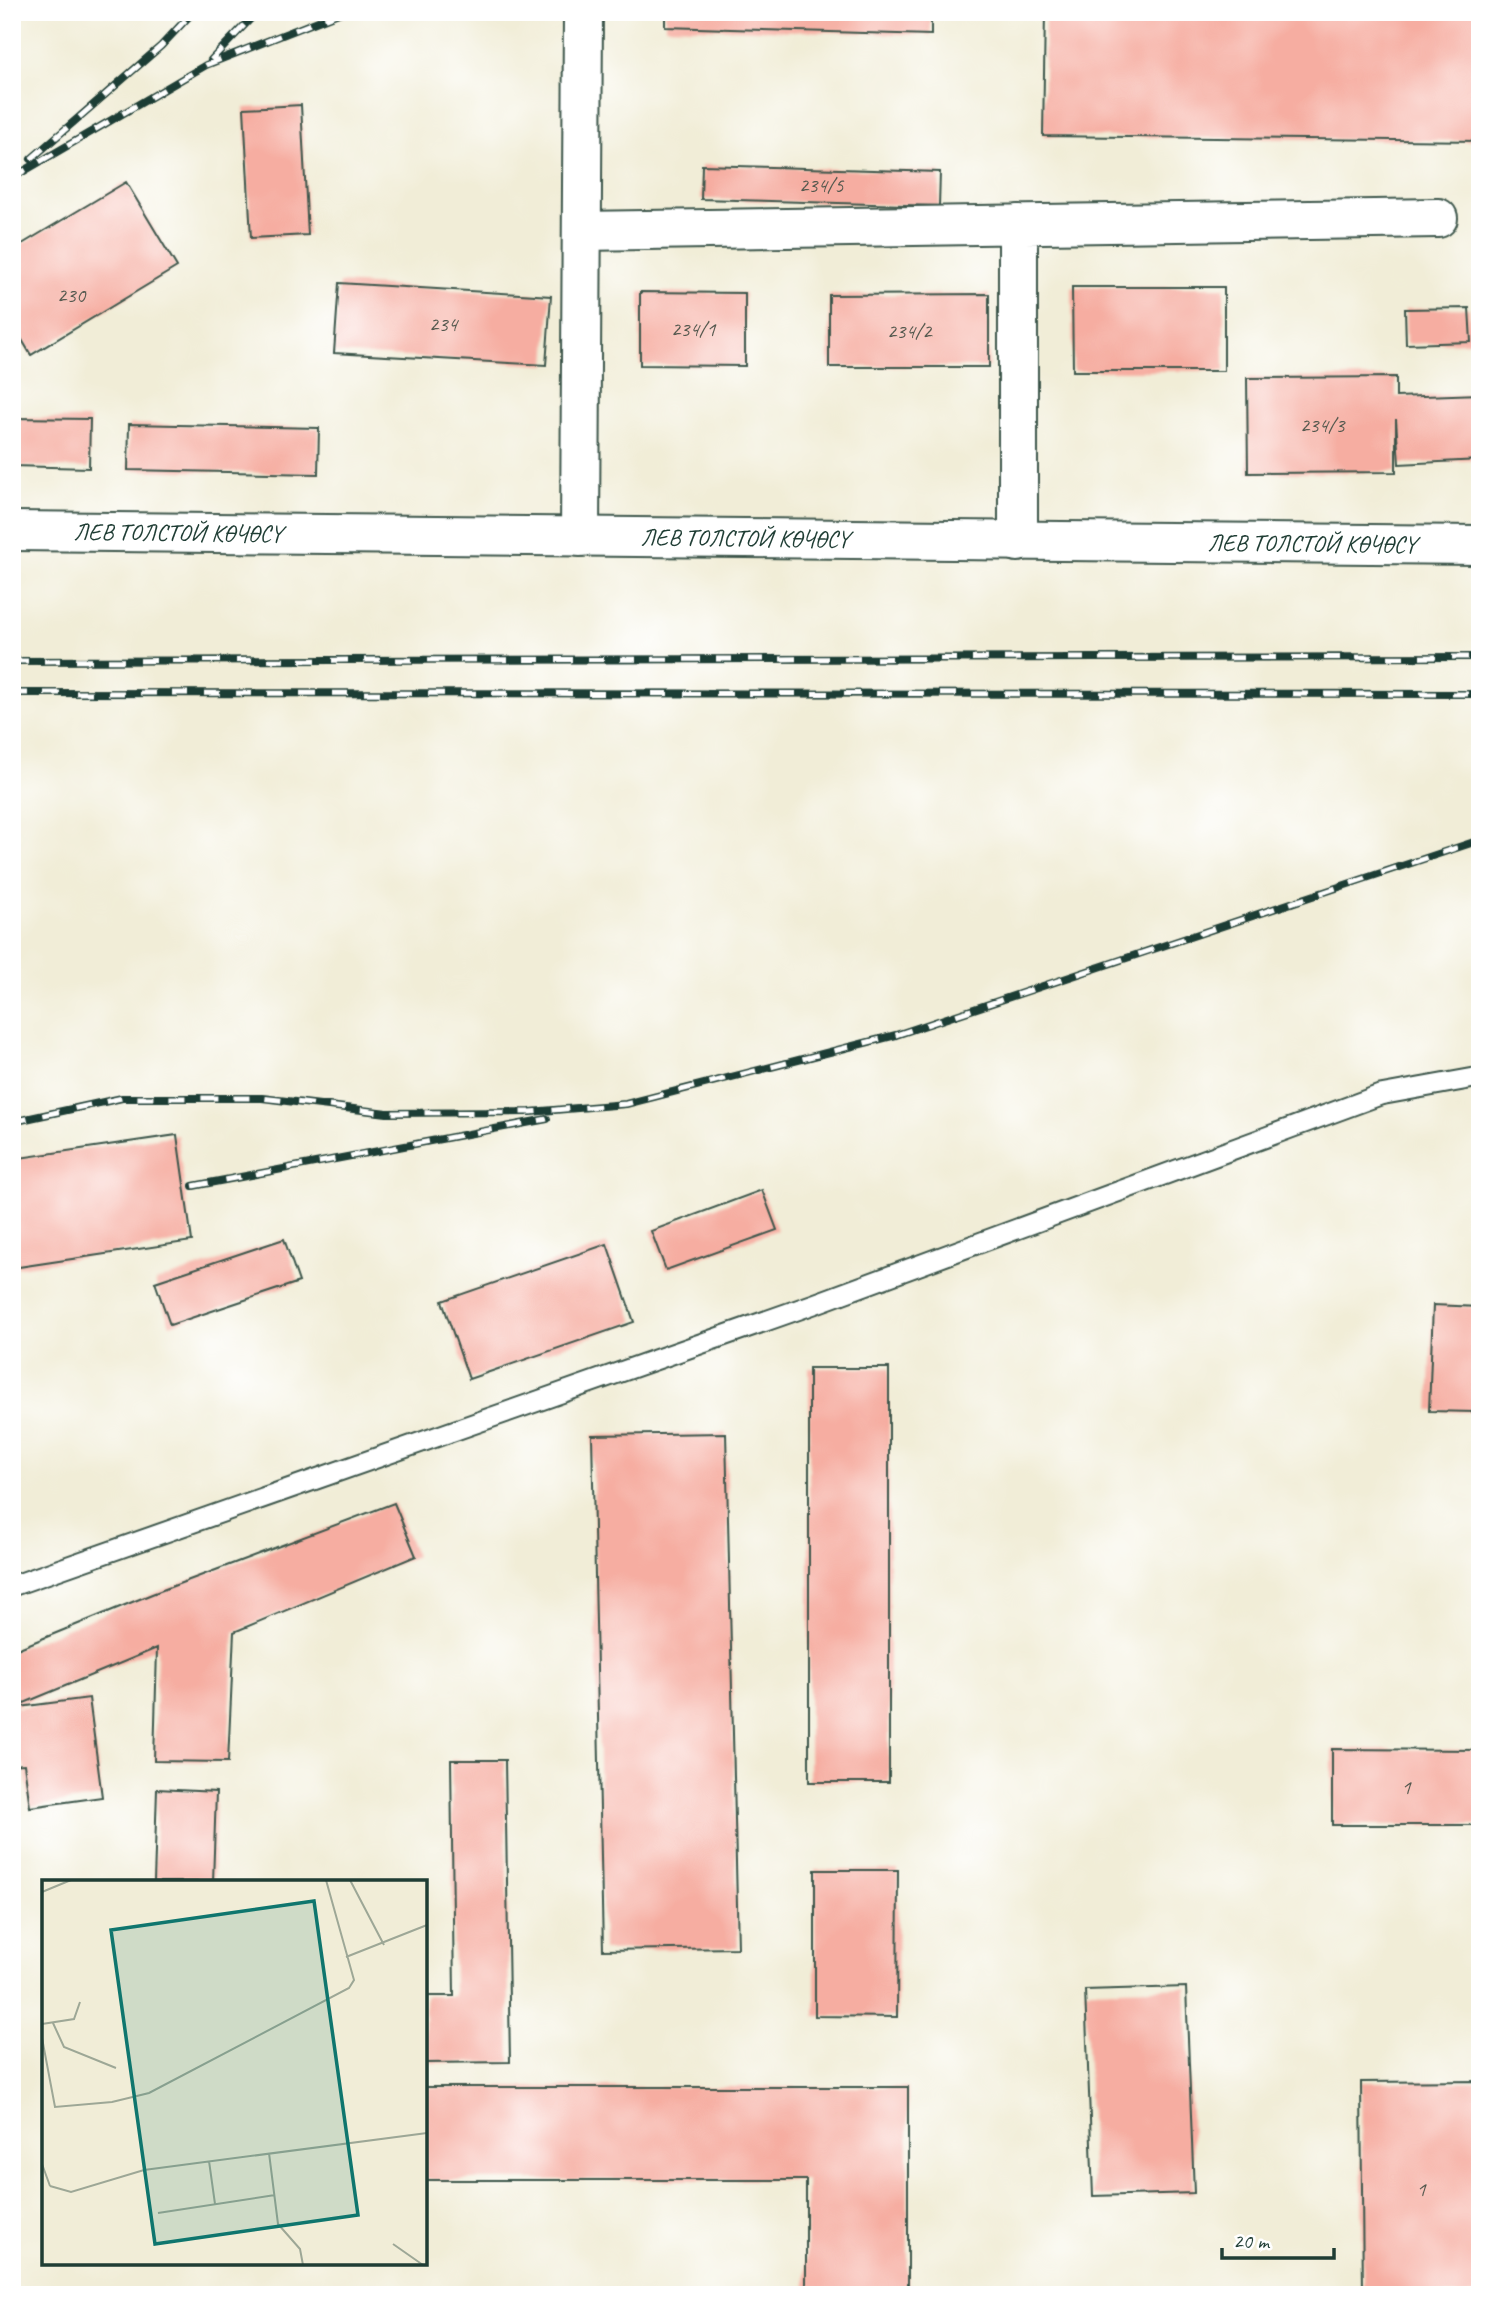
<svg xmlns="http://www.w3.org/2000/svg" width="1492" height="2307" font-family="Caveat,sans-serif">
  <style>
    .building { fill: #f6ada1 }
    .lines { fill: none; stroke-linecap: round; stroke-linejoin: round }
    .lane-casing { stroke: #3e574c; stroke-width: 23 }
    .street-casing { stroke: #3e574c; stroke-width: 42 }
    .primary-casing { stroke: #3e574c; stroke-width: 42 }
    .lane { stroke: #fff; stroke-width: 19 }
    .street { stroke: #fff; stroke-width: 38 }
    .primary { stroke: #fff; stroke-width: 38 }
    .rail-casing { stroke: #1f3d34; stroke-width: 8 }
    .rail { stroke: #fff; stroke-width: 5; stroke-dasharray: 16; stroke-linecap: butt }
    .labels { text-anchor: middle; stroke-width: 5; stroke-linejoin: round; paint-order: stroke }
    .number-label { font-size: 21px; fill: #55594f }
    .street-label { font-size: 24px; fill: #1f3d34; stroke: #fff }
    .inset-road { fill: none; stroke: #9da796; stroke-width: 2 }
    .view { fill: #0f766e; fill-opacity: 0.15; stroke: #0f766e; stroke-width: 3.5 }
    .inset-edge { fill: none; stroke: #1f3d34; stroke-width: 3.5 }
  </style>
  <rect width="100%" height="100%" fill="#fff"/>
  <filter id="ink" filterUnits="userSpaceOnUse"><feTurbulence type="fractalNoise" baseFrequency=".0143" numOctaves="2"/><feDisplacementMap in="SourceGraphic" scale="14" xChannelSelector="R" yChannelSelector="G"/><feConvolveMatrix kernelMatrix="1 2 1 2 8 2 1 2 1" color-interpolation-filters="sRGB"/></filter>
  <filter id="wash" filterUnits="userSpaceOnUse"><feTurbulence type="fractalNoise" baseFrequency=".00686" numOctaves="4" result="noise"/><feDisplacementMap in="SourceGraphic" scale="28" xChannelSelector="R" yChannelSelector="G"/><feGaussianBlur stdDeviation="1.57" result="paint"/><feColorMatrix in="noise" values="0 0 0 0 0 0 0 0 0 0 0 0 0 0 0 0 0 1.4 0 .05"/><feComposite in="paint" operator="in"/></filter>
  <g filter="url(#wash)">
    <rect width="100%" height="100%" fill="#f1edd7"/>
    <g id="blocks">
      <path class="building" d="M 665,12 L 931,12 L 931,35 L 665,27 Z
        M 1045,12 L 1480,12 L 1480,141 L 1043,136 Z
        M 301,105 L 308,235 L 251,238 L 244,108 Z
        M 702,165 L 940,172 L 939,206 L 701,199 Z
        M 126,182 L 177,267 L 31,355 L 12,323 L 12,250 Z
        M 339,283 L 551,296 L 546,365 L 334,353 Z
        M 1072,287 L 1224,287 L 1224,371 L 1073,371 Z
        M 640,292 L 745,293 L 745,366 L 640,365 Z
        M 989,294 L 989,367 L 829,367 L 829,295 Z
        M 1469,308 L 1471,342 L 1406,344 L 1405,309 Z
        M 1396,377 L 1396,397 L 1480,394 L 1480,460 L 1399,464 L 1396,419 L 1396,472 L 1248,473 L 1247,378 Z
        M 12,418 L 90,419 L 89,468 L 12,466 Z
        M 129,424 L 319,428 L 318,474 L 128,470 Z
        M 177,1135 L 192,1241 L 12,1268 L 12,1159 Z
        M 762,1190 L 777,1230 L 666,1270 L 651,1231 Z
        M 284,1239 L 299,1282 L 170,1325 L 155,1282 Z
        M 607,1244 L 634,1322 L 469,1379 L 442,1301 Z
        M 1433,1305 L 1479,1307 L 1476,1412 L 1429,1411 Z
        M 809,1368 L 889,1368 L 889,1782 L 809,1782 Z
        M 726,1433 L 738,1948 L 603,1950 L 592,1435 Z
        M 394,1503 L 416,1556 L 234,1632 L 228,1762 L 154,1761 L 157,1648 L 12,1708 L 12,1651 L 152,1594 Z
        M 89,1698 L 102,1797 L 30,1807 L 24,1764 L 12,1765 L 12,1708 Z
        M 1332,1749 L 1480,1750 L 1480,1825 L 1332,1825 Z
        M 451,1760 L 505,1760 L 510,2062 L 425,2063 L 425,1996 L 454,1996 Z
        M 157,1789 L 216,1792 L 213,1882 L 154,1882 Z
        M 815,1870 L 898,1870 L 897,2017 L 815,2016 Z
        M 1186,1987 L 1194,2193 L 1093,2196 L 1085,1990 Z
        M 1480,2081 L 1480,2295 L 1363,2295 L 1361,2082 Z
        M 425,2087 L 908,2087 L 908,2295 L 806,2295 L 806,2180 L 425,2180 Z"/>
    </g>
  </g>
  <g filter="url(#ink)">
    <use href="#blocks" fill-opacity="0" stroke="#3e574c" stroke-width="2"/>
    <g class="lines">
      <defs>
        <path id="lane" d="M 12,1586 L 814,1304 L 1380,1095 L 1480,1077"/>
        <path id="street" d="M 582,231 L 1438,218
          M 580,537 L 583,12
          M 1018,542 L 1018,224"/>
        <g id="primary">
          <path id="s1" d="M 12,531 L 1480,545"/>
        </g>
      </defs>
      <use href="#lane" class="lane-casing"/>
      <use href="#street" class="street-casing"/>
      <use href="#primary" class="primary-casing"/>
      <use href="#lane" class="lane"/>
      <use href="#street" class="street"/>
      <use href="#primary" class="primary"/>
      <defs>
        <path id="rail" d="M 211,60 L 257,12
          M 31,159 L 161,46 L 193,12
          M 12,178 L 206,65 L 341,12
          M 12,661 L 1480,657
          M 12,693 L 1480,694
          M 12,1122 L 122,1098 L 262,1098 L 387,1113 L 530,1112 L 626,1104 L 896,1035 L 1480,840
          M 193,1186 L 547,1119"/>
      </defs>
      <use href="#rail" class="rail-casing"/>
      <use href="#rail" class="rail"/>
    </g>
  </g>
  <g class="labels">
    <g class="number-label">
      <text x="821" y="192">234/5</text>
      <text x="71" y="302">230</text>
      <text x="443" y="331">234</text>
      <text x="693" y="336">234/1</text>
      <text x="909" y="338">234/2</text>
      <text x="1322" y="432">234/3</text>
      <text x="1406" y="1794">1</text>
      <text x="1421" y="2196">1</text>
    </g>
    <g class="street-label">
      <text dy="8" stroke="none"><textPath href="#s1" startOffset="166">ЛЕВ ТОЛСТОЙ КӨЧӨСҮ</textPath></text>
      <text dy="8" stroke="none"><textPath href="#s1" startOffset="733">ЛЕВ ТОЛСТОЙ КӨЧӨСҮ</textPath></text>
      <text dy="8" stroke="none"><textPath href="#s1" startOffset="1300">ЛЕВ ТОЛСТОЙ КӨЧӨСҮ</textPath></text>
    </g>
  </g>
  <g transform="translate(42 1880)">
    <rect width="385" height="385" fill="#f1edd7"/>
    <path class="inset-road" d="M 308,0 L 342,65M 0,12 L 29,0M 304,77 L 385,45M 11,143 L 22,167 L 74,188M 0,144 L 32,139 L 38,122M 0,158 L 13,227 L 70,222 L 107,213 L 307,108 L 312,100 L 284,0M 227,273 L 236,344 L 258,369 L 261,385M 167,281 L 173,324M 0,284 L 8,306M 8,306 L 29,312 L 102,290 L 385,253M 116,333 L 233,315M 351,364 L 381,385"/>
    <path class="view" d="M 272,21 L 316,335 L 113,364 L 69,50 Z"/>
    <rect width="385" height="385" class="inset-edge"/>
  </g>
  <rect width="1492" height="2307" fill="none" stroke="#fff" stroke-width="42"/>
  <path d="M1222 2248v10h112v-10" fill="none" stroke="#1f3d34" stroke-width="3.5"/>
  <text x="1233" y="2248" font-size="21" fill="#1f3d34" stroke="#ffffff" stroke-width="5" paint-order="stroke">20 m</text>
</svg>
